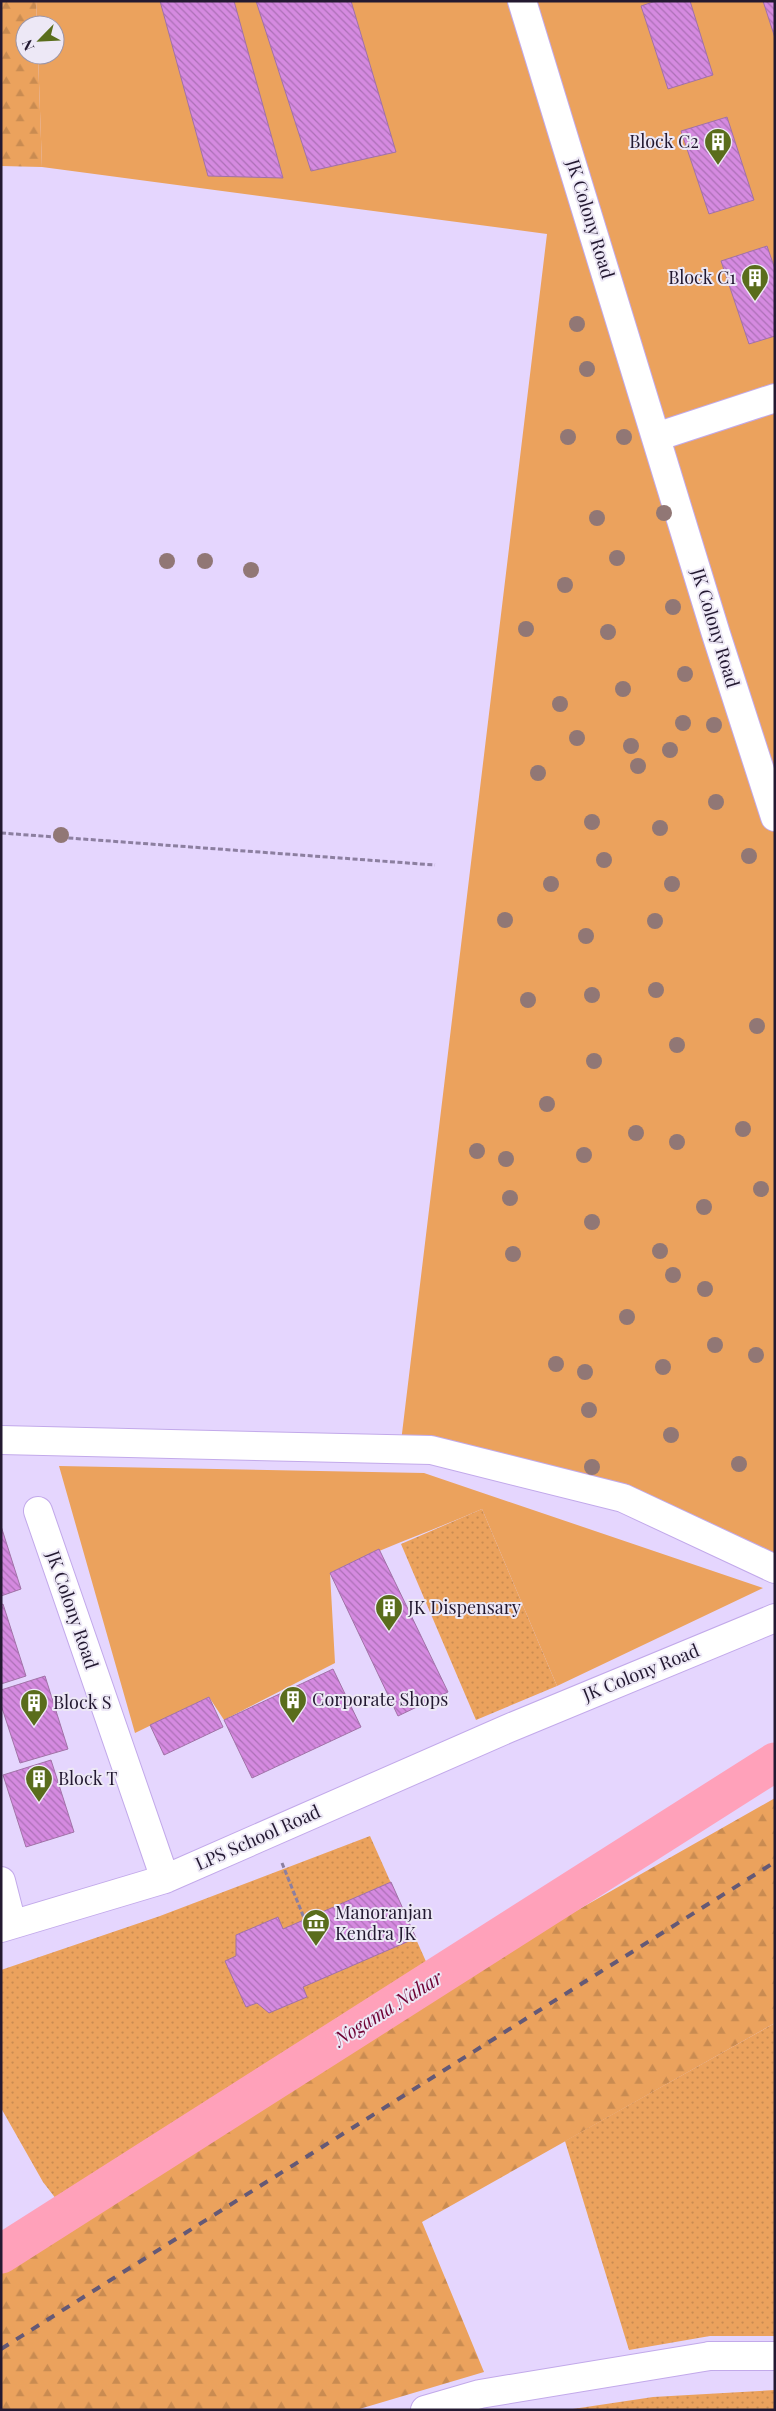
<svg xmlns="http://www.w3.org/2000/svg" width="776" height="2411" font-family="'Playfair Display',serif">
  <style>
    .grass { fill: #eba25d }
    .forest { fill: url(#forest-firs) }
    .garden { fill: url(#garden-dots) }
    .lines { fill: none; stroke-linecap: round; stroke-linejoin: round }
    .canal { stroke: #ffa1ba; stroke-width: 39 }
    .building { fill: url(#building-back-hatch); stroke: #a172a7 }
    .minor-casing { stroke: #c2a9ea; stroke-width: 30 }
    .tertiary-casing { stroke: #c2a9ea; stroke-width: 30 }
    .path { stroke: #8c7fa0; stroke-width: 3; stroke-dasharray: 5 2.5; stroke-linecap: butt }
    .minor { stroke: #fff; stroke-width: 28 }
    .tertiary { stroke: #fff; stroke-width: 28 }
    .rail { stroke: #645976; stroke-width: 4; stroke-dasharray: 9 9; stroke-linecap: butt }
    .tree { fill: #917775 }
    .labels { text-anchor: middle; stroke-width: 4; stroke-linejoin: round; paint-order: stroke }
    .poi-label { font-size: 18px; fill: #231931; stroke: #ede8f6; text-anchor: start }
    .street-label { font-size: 18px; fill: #231931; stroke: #ede8f6 }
    .water-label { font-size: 19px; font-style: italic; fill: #6e0234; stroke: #ede8f6 }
  </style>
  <defs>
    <pattern id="forest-firs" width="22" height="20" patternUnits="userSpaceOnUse" patternTransform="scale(1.25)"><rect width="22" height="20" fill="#eba25d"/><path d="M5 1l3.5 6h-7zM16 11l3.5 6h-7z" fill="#c98b51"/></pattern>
    <pattern id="garden-dots" width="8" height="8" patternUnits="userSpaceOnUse" patternTransform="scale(1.25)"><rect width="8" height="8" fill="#eba25d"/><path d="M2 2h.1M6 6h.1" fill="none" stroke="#c98b51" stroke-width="1.8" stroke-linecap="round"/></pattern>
    <pattern id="building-back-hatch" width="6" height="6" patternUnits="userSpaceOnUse" patternTransform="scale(1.25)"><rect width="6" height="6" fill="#d58ae0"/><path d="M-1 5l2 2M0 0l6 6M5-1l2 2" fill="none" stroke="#ac70b6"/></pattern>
  </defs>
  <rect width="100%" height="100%" fill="#e5d6fe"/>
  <path class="grass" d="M 36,1 L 775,1 L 775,1569 L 623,1498 L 400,1450 L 547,234 L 42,167 L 38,55 L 55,55 L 55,25 L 37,25 Z
    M 59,1466 L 424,1473 L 763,1588 L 557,1686 L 482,1509 C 431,1531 380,1549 330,1573 L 335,1663 L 224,1720 L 209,1697 L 135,1733 Z"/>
  <path class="forest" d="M 1,1 L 36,1 L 37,25 L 25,25 L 25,55 L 38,55 L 42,167 L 1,166 Z
    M 775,1798 L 775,2023 L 422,2222 L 484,2372 L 356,2410 L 1,2410 L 1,2251 L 71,2215 L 449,1983 Z"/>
  <path class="garden" d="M 482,1509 L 557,1686 L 476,1720 L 401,1544 Z
    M 370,1836 L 432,1975 L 60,2204 L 43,2182 L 1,2108 L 1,1970 L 160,1916 Z
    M 775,2023 L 775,2336 L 710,2336 L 629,2350 L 565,2141 Z
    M 775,2390 L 775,2410 L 566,2410 L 653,2397 Z"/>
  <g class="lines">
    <path class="canal" d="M 1,2254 L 775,1762"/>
  </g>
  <path class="building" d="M 160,1 L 234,1 L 283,178 L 208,176 Z
    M 256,1 L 351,1 L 396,152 L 311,171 Z
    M 656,1 L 690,1 L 713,75 L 668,89 L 641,6 Z
    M 763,1 L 775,1 L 775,38 Z
    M 727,117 L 754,200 L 709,214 L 681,131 Z
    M 767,246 L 775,269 L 775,336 L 749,344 L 721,261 Z
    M 1,1526 L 21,1589 L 1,1596 Z
    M 379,1549 L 448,1692 L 398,1716 L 330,1573 Z
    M 3,1604 L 26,1676 L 1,1684 L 1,1605 Z
    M 333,1669 L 361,1727 L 252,1778 L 224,1720 Z
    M 45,1676 L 68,1749 L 20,1763 L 1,1705 L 1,1690 Z
    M 209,1697 L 223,1727 L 164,1755 L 150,1725 Z
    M 51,1760 L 74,1832 L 26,1847 L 3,1775 Z
    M 391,1882 L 416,1938 L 303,1987 L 307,1997 L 269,2013 L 257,2003 L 246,2007 L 225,1961 L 236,1956 L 236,1935 L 278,1917 L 283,1929 Z"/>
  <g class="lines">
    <defs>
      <path id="minor" d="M 522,1 L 716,634 L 775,817
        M 656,437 L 775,398
        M 1,1440 L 431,1450 L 623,1498 L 775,1569
        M 38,1511 L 165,1879
        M 1,1881 L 12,1924
        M 1,1928 L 165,1879 L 507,1729 L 775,1618
        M 710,2356 L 775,2356"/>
      <path id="tertiary" d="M 425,2410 L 480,2394 L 710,2356"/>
    </defs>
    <use href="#minor" class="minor-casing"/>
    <use href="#tertiary" class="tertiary-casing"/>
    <path class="path" d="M 1,833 L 435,865
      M 282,1863 L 306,1923"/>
    <use href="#minor" class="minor"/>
    <use href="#tertiary" class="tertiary"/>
    <path class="rail" d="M 1,2349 L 775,1862"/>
  </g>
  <g class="tree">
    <circle cx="577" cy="324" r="8"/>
    <circle cx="587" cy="369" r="8"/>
    <circle cx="568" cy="437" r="8"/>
    <circle cx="624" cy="437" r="8"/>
    <circle cx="664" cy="513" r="8"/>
    <circle cx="597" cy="518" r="8"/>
    <circle cx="617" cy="558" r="8"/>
    <circle cx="167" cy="561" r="8"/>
    <circle cx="205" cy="561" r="8"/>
    <circle cx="251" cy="570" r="8"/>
    <circle cx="565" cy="585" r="8"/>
    <circle cx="673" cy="607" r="8"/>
    <circle cx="526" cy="629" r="8"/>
    <circle cx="608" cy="632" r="8"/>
    <circle cx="685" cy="674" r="8"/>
    <circle cx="623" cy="689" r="8"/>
    <circle cx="560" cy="704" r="8"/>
    <circle cx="683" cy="723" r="8"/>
    <circle cx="714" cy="725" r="8"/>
    <circle cx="577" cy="738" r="8"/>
    <circle cx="631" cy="746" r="8"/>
    <circle cx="670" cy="750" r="8"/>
    <circle cx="638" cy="766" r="8"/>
    <circle cx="538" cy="773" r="8"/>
    <circle cx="716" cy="802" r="8"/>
    <circle cx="592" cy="822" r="8"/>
    <circle cx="660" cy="828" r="8"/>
    <circle cx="61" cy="835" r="8"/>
    <circle cx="749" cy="856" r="8"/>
    <circle cx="604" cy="860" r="8"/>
    <circle cx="551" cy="884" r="8"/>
    <circle cx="672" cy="884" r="8"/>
    <circle cx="505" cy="920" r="8"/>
    <circle cx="655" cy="921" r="8"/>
    <circle cx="586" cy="936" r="8"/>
    <circle cx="656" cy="990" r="8"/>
    <circle cx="592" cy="995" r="8"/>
    <circle cx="528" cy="1000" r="8"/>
    <circle cx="757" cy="1026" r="8"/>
    <circle cx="677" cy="1045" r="8"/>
    <circle cx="594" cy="1061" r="8"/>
    <circle cx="547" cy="1104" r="8"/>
    <circle cx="743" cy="1129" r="8"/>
    <circle cx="636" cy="1133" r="8"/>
    <circle cx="677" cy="1142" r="8"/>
    <circle cx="477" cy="1151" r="8"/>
    <circle cx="584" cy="1155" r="8"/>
    <circle cx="506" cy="1159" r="8"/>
    <circle cx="761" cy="1189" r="8"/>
    <circle cx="510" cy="1198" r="8"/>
    <circle cx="704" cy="1207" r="8"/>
    <circle cx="592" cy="1222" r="8"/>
    <circle cx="660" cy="1251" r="8"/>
    <circle cx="513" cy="1254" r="8"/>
    <circle cx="673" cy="1275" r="8"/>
    <circle cx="705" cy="1289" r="8"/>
    <circle cx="627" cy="1317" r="8"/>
    <circle cx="715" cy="1345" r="8"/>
    <circle cx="756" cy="1355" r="8"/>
    <circle cx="556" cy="1364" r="8"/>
    <circle cx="663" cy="1367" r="8"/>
    <circle cx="585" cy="1372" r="8"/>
    <circle cx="589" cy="1410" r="8"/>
    <circle cx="671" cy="1435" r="8"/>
    <circle cx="739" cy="1464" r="8"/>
    <circle cx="592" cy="1467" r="8"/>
  </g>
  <defs>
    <symbol id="building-pin" viewBox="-11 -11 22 30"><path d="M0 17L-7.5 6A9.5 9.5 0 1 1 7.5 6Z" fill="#5a6d1c" stroke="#ede8f6"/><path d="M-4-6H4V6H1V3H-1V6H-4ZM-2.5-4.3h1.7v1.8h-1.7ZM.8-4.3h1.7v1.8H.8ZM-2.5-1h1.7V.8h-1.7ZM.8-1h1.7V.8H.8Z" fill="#fff"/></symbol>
    <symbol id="museum-pin" viewBox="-11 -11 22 30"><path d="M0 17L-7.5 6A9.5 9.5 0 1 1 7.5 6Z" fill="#5a6d1c" stroke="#ede8f6"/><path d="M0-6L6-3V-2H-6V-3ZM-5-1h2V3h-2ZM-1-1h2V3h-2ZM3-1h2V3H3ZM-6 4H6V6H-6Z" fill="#fff"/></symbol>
  </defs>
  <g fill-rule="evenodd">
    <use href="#building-pin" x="702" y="126" width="32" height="43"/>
    <use href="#building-pin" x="739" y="262" width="32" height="43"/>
    <use href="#building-pin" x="373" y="1592" width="32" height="43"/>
    <use href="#building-pin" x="277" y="1684" width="32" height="43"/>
    <use href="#building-pin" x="18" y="1687" width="32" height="43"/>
    <use href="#building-pin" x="23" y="1763" width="32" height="43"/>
    <use href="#museum-pin" x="300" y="1907" width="32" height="43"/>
  </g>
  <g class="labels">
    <g class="poi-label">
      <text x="699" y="148" text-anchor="end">Block C2</text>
      <text x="736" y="284" text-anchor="end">Block C1</text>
      <text x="408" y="1614">JK Dispensary</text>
      <text x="312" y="1706">Corporate Shops</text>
      <text x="53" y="1709">Block S</text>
      <text x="58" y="1785">Block T</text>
      <text x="335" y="1919">Manoranjan<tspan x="335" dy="21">Kendra JK</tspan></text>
    </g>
    <g class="street-label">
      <text transform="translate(590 219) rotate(73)" y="6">JK Colony Road</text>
      <text transform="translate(715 628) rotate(73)" y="6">JK Colony Road</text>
      <text transform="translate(72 1610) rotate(71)" y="6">JK Colony Road</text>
      <text transform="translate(641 1673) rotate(-22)" y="6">JK Colony Road</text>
      <text transform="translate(258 1838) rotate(-24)" y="6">LPS School Road</text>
    </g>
    <g class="water-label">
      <text transform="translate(388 2008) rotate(-32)" y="7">Nogama Nahar</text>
    </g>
  </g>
  <rect width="776" height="2411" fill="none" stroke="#231931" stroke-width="5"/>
  <g transform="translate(40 40) rotate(246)"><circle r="24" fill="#ede8f6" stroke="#9c95a7"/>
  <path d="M0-4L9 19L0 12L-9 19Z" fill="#5a6d1c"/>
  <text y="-8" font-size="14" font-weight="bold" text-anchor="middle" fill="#231931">N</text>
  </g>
</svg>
